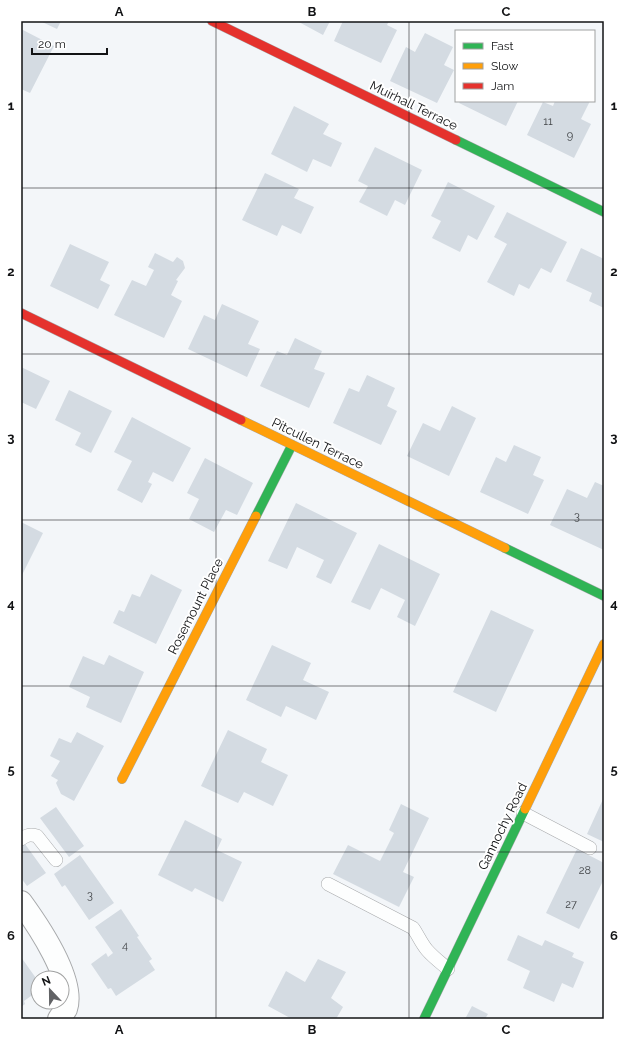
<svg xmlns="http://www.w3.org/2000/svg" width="625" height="1040" font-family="Raleway,sans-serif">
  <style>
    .building { fill: #d4dbe2 }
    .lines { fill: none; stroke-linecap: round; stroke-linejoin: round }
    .lane-casing { stroke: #a7a9ab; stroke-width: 14 }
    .street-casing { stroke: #a7a9ab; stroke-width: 24 }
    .fast-casing { stroke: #a7a9ab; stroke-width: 10 }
    .slow-casing { stroke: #a7a9ab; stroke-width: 10 }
    .jam-casing { stroke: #a7a9ab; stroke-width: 10 }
    .lane { stroke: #fdfefe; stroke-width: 13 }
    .street { stroke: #fdfefe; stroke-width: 22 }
    .fast { stroke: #30b455; stroke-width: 9 }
    .slow { stroke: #ff9f0a; stroke-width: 9 }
    .jam { stroke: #e5322d; stroke-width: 9 }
    .grid { fill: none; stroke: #121315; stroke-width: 1; stroke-opacity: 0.55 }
    .labels { text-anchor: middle; stroke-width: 4; stroke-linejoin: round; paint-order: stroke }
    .number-label { font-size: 11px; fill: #424548 }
    .street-label { font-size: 13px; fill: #121315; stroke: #fff }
    .neatline { fill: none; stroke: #121315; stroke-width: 1.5 }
    .grid-label { font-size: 13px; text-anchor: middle; font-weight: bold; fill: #121315 }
  </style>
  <rect width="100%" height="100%" fill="#f3f6f9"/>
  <path class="building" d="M 40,21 L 61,21 L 57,29 Z
    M 297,21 L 330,21 L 323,35 Z
    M 343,21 L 389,21 L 387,25 L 397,30 L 381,63 L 334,41 Z
    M 21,29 L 54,46 L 30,93 L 21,89 Z
    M 425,33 L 453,47 L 444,65 L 454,70 L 437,103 L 390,81 L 406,47 L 415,52 Z
    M 460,101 L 518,101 L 506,126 L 459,103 Z
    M 555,101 L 590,101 L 581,119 L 591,124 L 574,158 L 527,135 L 543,102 L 553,106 Z
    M 294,106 L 329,124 L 323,134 L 342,143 L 331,167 L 313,159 L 307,172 L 271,154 Z
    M 375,147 L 422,170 L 405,205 L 395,200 L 387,216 L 359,202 L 368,186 L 358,181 Z
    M 265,173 L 299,189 L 294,198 L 314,207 L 301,234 L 282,225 L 277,236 L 242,220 Z
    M 448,182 L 495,206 L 477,240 L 468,235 L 460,252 L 432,238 L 441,221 L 431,216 Z
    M 507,212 L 567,242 L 551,273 L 541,268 L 529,289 L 519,284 L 514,296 L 487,282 L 507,244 L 494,237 Z
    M 70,244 L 109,262 L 100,280 L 110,285 L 98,309 L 50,286 Z
    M 581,248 L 604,259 L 604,308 L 589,301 L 592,293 L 566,281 Z
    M 155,253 L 173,262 L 177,257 L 183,261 L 185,268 L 176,280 L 178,281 L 171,295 L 182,301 L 164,338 L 114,315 L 132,280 L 146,286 L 154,270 L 148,267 Z
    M 222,304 L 259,321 L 248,344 L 260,349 L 247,377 L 188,349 L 204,315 L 215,320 Z
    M 295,338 L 322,351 L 314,369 L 325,373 L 309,408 L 260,386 L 277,351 L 287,355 Z
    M 21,367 L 50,381 L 36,409 L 21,402 Z
    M 367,375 L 395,388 L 387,406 L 397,411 L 381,445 L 333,423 L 349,388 L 359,392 Z
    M 69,390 L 112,411 L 91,453 L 75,445 L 81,433 L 55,420 Z
    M 452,406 L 476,418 L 449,476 L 407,456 L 423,423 L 440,431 Z
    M 132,417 L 191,448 L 173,482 L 153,472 L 148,482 L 152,484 L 142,503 L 117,490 L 132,461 L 114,452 Z
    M 514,445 L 541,457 L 533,475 L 544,480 L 528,514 L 480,492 L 496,457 L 506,462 Z
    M 205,458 L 253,483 L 237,515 L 226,510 L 214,532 L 189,519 L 199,499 L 187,493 Z
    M 595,482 L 604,486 L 604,550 L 550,525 L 567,489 L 587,498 Z
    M 296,503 L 357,533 L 331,584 L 316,577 L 324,560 L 297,547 L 287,569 L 268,561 Z
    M 21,522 L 43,533 L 21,577 Z
    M 379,544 L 440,574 L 415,626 L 397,617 L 405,600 L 381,588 L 370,610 L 351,602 Z
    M 151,574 L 182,590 L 156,644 L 113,623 L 119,610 L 124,612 L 132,594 L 140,597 Z
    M 491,610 L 534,630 L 496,712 L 453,692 Z
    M 272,645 L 311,663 L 303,680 L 329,692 L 316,720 L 286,706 L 281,717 L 246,700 Z
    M 109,655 L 144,672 L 121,723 L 86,707 L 90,697 L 69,687 L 83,656 L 104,665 Z
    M 228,730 L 267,749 L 261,762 L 288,775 L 273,806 L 244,792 L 238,803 L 201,786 Z
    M 77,732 L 104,746 L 74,801 L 61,794 L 56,783 L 58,780 L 51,776 L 60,761 L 50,756 L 59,738 L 71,743 Z
    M 604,797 L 604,842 L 587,834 Z
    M 401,804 L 429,818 L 403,872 L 414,877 L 399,907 L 333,874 L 348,845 L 380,861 L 394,833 L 389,830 Z
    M 56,807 L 84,846 L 69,857 L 40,818 Z
    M 185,820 L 222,839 L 217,850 L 242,862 L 223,902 L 195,888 L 192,892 L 158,875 Z
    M 25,844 L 46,873 L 27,886 L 21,878 L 21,847 Z
    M 577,849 L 604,863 L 604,879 L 579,929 L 546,913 Z
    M 80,855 L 114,903 L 89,920 L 65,885 L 62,887 L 54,874 Z
    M 121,909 L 139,936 L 137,937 L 152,959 L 149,961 L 155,970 L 116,996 L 111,988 L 108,989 L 91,964 L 106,953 L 108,957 L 113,953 L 95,927 Z
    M 518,935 L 542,946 L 545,940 L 574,953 L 572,957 L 584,962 L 573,988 L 562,983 L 554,1002 L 523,988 L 530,971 L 507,960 Z
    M 21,957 L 38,981 L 38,991 L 24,1001 L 25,1004 L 21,1007 Z
    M 318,959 L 346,972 L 331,998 L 343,1007 L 336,1019 L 292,1019 L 268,1006 L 286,971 L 305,982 Z
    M 472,1006 L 488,1014 L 485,1019 L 465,1019 Z"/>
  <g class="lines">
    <defs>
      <path id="lane" d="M 523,813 L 590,848
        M 21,839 C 27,835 30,834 37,836 L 56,860
        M 328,884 L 413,928 C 418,935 421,943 427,950 C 433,957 441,963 448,969"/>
      <path id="street" d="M 21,902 C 37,924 76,981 66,1009 C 64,1012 61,1016 59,1019"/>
      <path id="fast" d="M 456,140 L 604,212
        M 256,516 L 292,445
        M 505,548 L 604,596
        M 424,1019 L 525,809"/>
      <path id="slow" d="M 241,420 L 505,548
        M 122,779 L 256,516
        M 525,809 L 604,644"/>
      <path id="jam" d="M 212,21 L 456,140
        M 21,313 L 241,420"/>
    </defs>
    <use href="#lane" class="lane-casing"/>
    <use href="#street" class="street-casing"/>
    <use href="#fast" class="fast-casing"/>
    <use href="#slow" class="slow-casing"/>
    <use href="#jam" class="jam-casing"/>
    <use href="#lane" class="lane"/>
    <use href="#street" class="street"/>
    <use href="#fast" class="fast"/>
    <use href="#slow" class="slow"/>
    <use href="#jam" class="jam"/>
  </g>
  <path class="grid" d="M 216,21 L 216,1019M 409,21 L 409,1019M 21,188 L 604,188M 21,354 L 604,354M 21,520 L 604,520M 21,686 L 604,686M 21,852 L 604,852"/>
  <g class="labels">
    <g class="number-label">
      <text x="548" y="125">11</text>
      <text x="570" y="139">9</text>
      <text x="577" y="520">3</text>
      <text x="585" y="874">28</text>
      <text x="90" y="899">3</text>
      <text x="571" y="908">27</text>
      <text x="125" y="949">4</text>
    </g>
    <g class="street-label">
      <text transform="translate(414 105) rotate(26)" y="5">Muirhall Terrace</text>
      <text transform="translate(318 443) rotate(26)" y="5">Pitcullen Terrace</text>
      <text transform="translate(195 606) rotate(-63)" y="5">Rosemount Place</text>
      <text transform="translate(502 826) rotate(-64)" y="5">Gannochy Road</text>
    </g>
  </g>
  <rect width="625" height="1040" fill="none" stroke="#ffffff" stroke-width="44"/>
  <rect x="455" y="30" width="140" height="72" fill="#ffffff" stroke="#a0a1a1"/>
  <rect x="463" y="43" width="20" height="6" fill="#30b455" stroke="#a0a1a1"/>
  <text x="491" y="50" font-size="12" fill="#121315">Fast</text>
  <rect x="463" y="63" width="20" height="6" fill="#ff9f0a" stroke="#a0a1a1"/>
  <text x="491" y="70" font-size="12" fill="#121315">Slow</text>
  <rect x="463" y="83" width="20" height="6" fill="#e5322d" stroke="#a0a1a1"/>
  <text x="491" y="90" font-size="12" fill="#121315">Jam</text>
  <g transform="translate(50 990) rotate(338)"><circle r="19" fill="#ffffff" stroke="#a0a1a1"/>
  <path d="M0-3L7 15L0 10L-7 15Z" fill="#616265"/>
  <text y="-6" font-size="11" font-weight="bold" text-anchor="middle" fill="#121315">N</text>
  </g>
  <path d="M32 48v6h75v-6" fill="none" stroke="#121315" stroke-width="2"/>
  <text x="38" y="48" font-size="12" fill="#121315" stroke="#ffffff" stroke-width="3" paint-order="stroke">20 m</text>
  <rect x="22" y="22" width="581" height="996" class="neatline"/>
  <g class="grid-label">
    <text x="119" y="16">A</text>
    <text x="312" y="16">B</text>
    <text x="506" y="16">C</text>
    <text x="11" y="110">1</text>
    <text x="614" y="110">1</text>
    <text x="11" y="276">2</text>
    <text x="614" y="276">2</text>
    <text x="11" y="442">3</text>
    <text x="614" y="442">3</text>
    <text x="11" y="608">4</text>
    <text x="614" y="608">4</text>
    <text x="11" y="774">5</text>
    <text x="614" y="774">5</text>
    <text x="11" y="940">6</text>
    <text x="614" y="940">6</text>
    <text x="119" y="1034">A</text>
    <text x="312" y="1034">B</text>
    <text x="506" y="1034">C</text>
  </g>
</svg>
